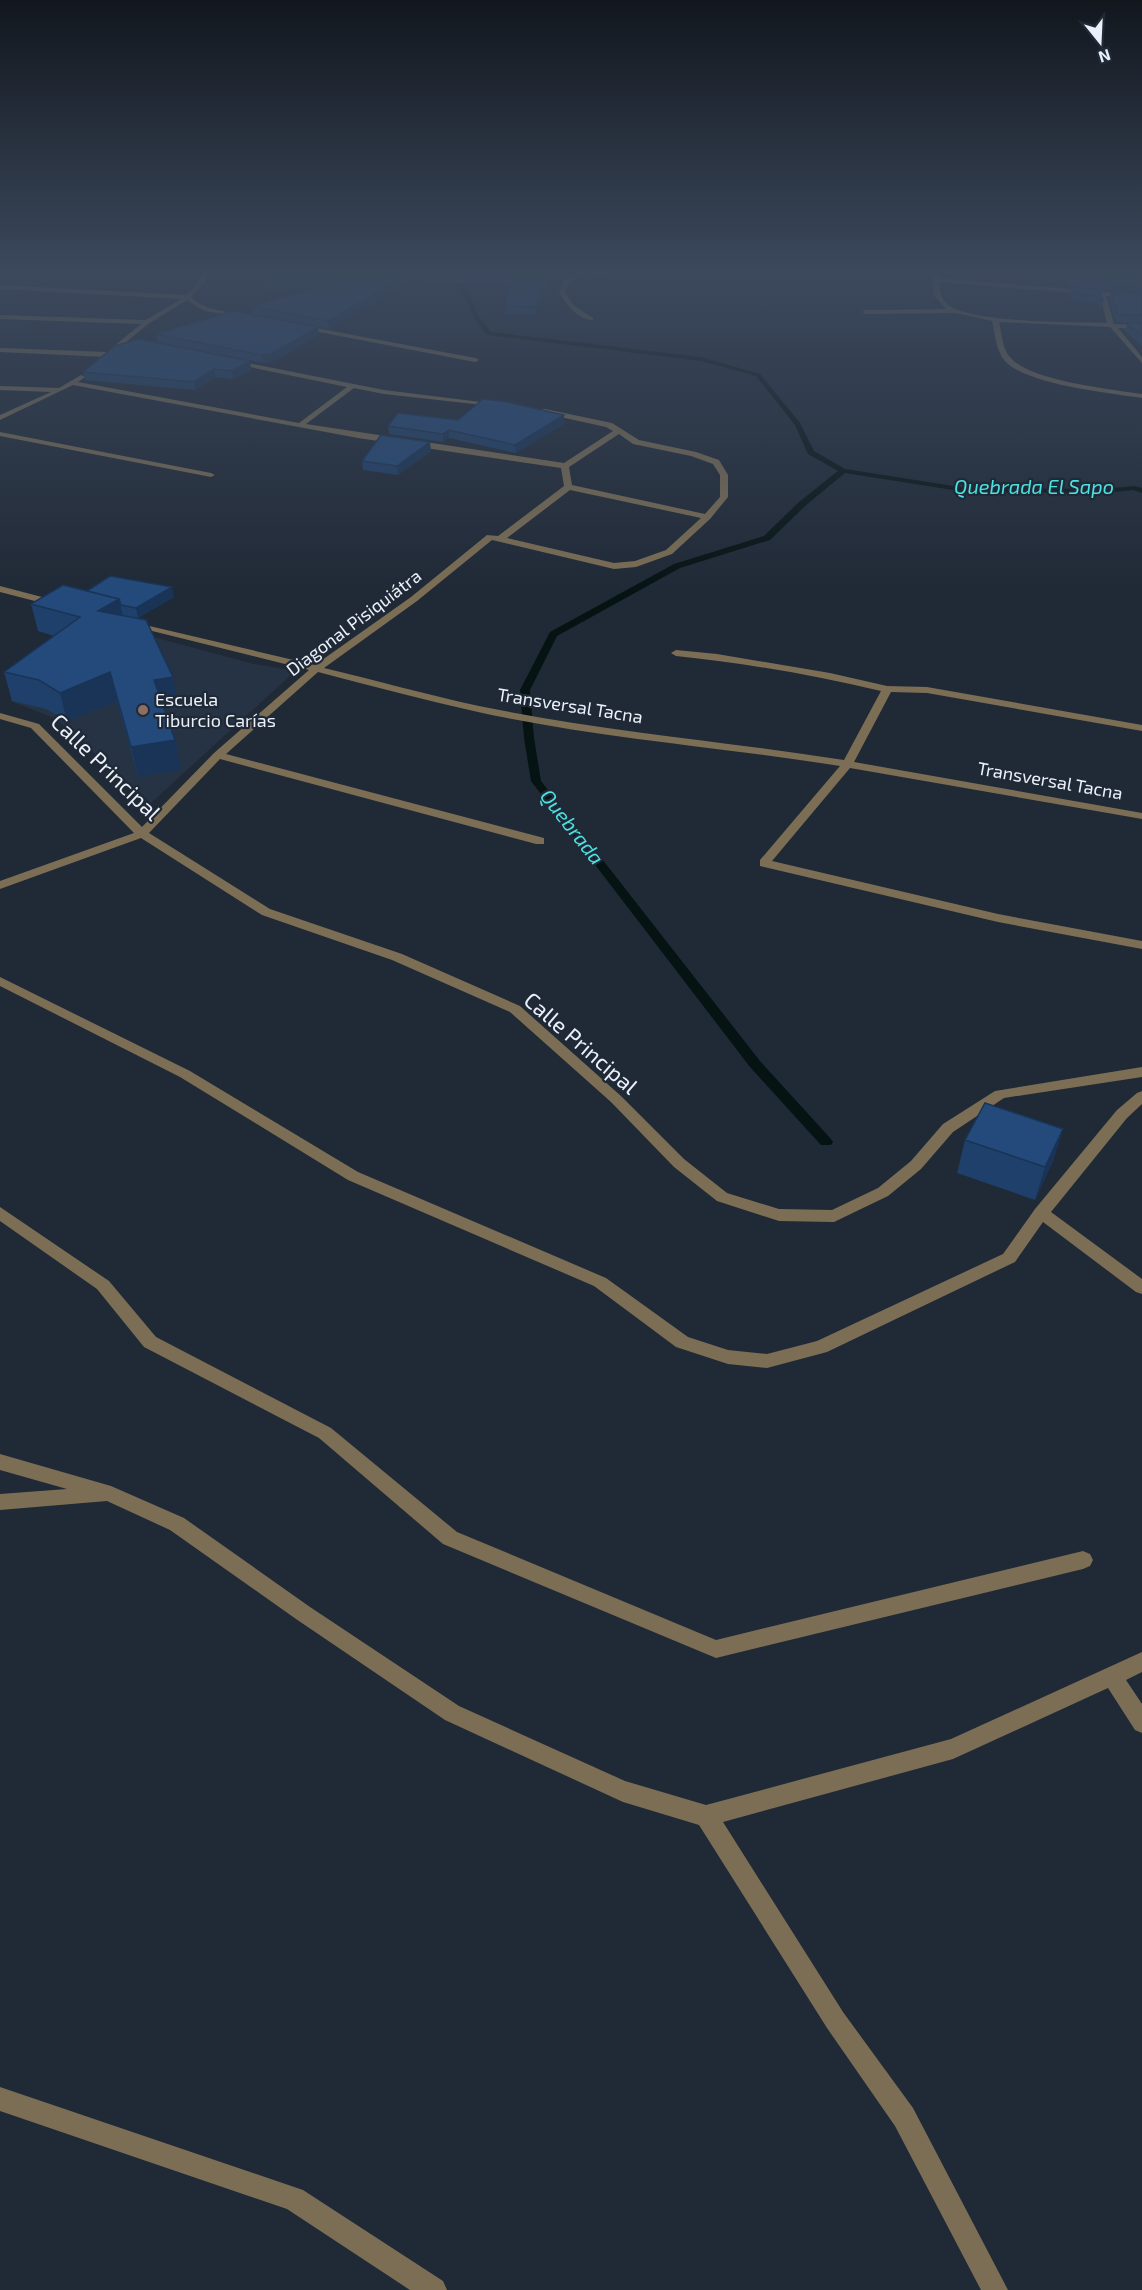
<svg xmlns="http://www.w3.org/2000/svg" width="1142" height="2290" font-family="'Exo 2',sans-serif">
  <style>
    .built { fill: #253344 }
    .lines { fill: none; stroke-linecap: round; stroke-linejoin: round }
    .stream { fill: #061313; fill-rule: evenodd }
    .minor { fill: #7c6e54; fill-rule: evenodd }
    .wall { fill: #1f406a }
    .shaded-wall { fill: #193456 }
    .building { fill: #244a7b; stroke: #193456; stroke-width: 1.5 }
    .education-dot { fill: #8d6e63; stroke: #202936; stroke-width: 2 }
    .labels { text-anchor: middle; stroke-width: 4.5; stroke-linejoin: round; paint-order: stroke }
    .far-street-label { font-size: 18px; fill: #ebf1fa; stroke: #202936 }
    .far-poi-label { font-size: 18px; fill: #ebf1fa; stroke: #202936; text-anchor: start }
    .far-water-label { font-size: 20px; font-style: italic; fill: #4ce2e3; stroke: #202936 }
    .street-label { font-size: 22px; fill: #ebf1fa; stroke: #202936 }
  </style>
  <rect width="100%" height="100%" fill="#202936"/>
  <path class="built" d="M 113,626 L 250,663 L 290,670 L 293,673 L 151,803 L 56,719 L 11,701 Z"/>
  <g class="lines">
    <path class="stream" d="M 430,273 L 436,273 L 465,285 L 479,317 L 491,332 L 701,357 L 760,374 L 800,423 L 814,451 L 845,469 L 966,488 L 1104,489 L 1134,486 L 1142,488 L 1142,493 L 1133,490 L 1104,493 L 966,492 L 845,473 L 805,506 L 770,540 L 680,568 L 557,636 L 530,690 L 534,738 L 541,781 L 760,1061 L 831,1139 L 833,1142 L 831,1145 L 821,1145 L 750,1067 L 531,781 L 524,738 L 520,690 L 550,632 L 674,564 L 764,536 L 799,502 L 838,471 L 808,454 L 795,425 L 756,376 L 701,361 L 487,335 L 473,317 L 461,287 Z"/>
    <path class="minor" d="M 202,273 L 208,273 L 205,282 L 191,297 C 206,312 229,311 249,316 L 249,318 L 204,311 L 187,300 L 148,324 L 108,357 L 0,352 L 0,348 L 107,352 L 141,324 L 0,319 L 0,315 L 146,320 L 181,299 L 0,289 L 0,285 L 186,295 L 195,287 Z
      M 577,273 L 584,273 L 569,282 L 565,292 L 573,305 L 593,318 L 593,320 C 578,320 566,304 559,292 L 564,280 Z
      M 932,273 L 938,273 L 939,278 L 1142,295 L 1142,299 L 1106,296 L 1114,324 L 1142,325 L 1142,329 L 1118,328 L 1142,357 L 1142,363 L 1110,327 L 999,322 C 1002,333 1002,349 1010,357 C 1029,381 1111,389 1142,394 L 1142,398 C 1109,393 1027,385 1005,361 C 996,351 995,334 992,321 L 956,313 L 865,314 L 862,312 L 865,310 L 946,309 L 934,296 ZM 939,282 L 1100,295 L 1107,323 C 1073,322 976,323 950,306 C 941,300 940,292 939,282 Z
      M 300,325 L 475,358 L 479,360 L 475,362 L 298,328 Z
      M 232,360 L 384,390 L 505,405 L 501,407 L 384,394 L 354,388 L 306,424 L 564,463 L 613,431 L 606,427 L 542,413 L 542,409 L 545,409 L 612,423 L 639,440 L 696,452 L 719,460 L 728,475 L 728,497 L 710,519 L 672,554 L 636,567 L 614,569 L 492,540 L 417,601 L 324,668 C 376,680 427,695 479,706 C 600,731 723,741 844,760 L 881,691 C 813,675 745,663 676,656 L 671,653 L 676,650 L 717,654 L 830,673 L 887,686 L 927,687 L 1142,725 L 1142,731 L 927,693 L 891,692 L 854,762 L 1142,813 L 1142,819 L 850,768 L 772,861 L 998,914 L 1142,941 L 1142,949 L 998,922 L 760,866 L 760,860 L 840,766 C 720,747 597,738 478,712 C 425,700 371,686 318,672 L 226,754 L 544,838 L 544,844 L 536,844 L 220,759 L 149,833 L 270,909 L 402,954 L 520,1006 L 621,1096 L 684,1159 L 727,1193 L 779,1209 L 832,1210 L 878,1188 L 911,1161 L 943,1124 L 995,1091 L 1142,1067 L 1142,1077 L 1004,1098 L 953,1132 L 921,1169 L 888,1196 L 834,1222 L 779,1221 L 717,1201 L 674,1167 L 611,1102 L 510,1012 L 392,960 L 262,915 L 141,838 L 0,889 L 0,881 L 134,833 L 31,728 L 0,719 L 0,713 L 39,724 L 142,827 L 214,753 L 309,670 L 128,625 L 128,621 L 315,665 L 411,597 L 487,535 L 498,536 L 564,486 L 561,468 L 358,438 L 73,385 L 0,420 L 0,415 L 51,392 L 0,390 L 0,386 L 59,388 L 81,375 L 85,377 L 78,382 L 299,423 L 347,387 L 230,363 ZM 619,434 L 633,444 L 691,456 L 713,464 L 720,475 L 720,497 L 705,514 L 572,485 L 569,467 ZM 570,490 L 701,518 L 666,550 L 635,561 L 614,563 L 507,538 Z
      M 0,432 L 211,473 L 215,475 L 211,477 L 0,436 Z
      M 0,586 L 61,602 L 63,604 L 58,607 L 0,592 Z
      M 0,977 L 190,1071 L 358,1172 L 606,1278 L 688,1337 L 728,1350 L 767,1354 L 817,1341 L 1003,1254 L 1035,1209 L 1117,1110 L 1137,1093 L 1142,1091 L 1142,1104 L 1127,1118 L 1051,1212 L 1142,1279 L 1142,1294 L 1136,1292 L 1043,1222 L 1015,1262 L 827,1352 L 767,1368 L 728,1364 L 676,1347 L 594,1286 L 348,1180 L 180,1077 L 0,986 Z
      M 0,1207 L 109,1281 L 156,1337 L 331,1428 L 457,1532 L 716,1640 L 1083,1551 L 1090,1554 L 1093,1560 L 1090,1566 L 1083,1569 L 716,1658 L 443,1544 L 319,1438 L 144,1347 L 97,1289 L 0,1221 Z
      M 0,1454 L 111,1486 L 184,1518 L 310,1607 L 459,1706 L 625,1781 L 706,1805 L 951,1739 L 1142,1652 L 1142,1672 L 1126,1680 L 1142,1704 L 1142,1733 L 1135,1730 L 1108,1688 L 953,1759 L 723,1822 L 843,2012 L 913,2108 L 1008,2290 L 981,2290 L 895,2126 L 827,2028 L 699,1825 L 623,1802 L 445,1720 L 296,1619 L 170,1530 L 107,1501 L 0,1510 L 0,1494 L 67,1489 L 0,1470 Z
      M 0,2087 L 303,2190 L 443,2281 L 447,2290 L 410,2290 L 287,2209 L 0,2111 Z"/>
  </g>
  <path class="wall" d="M 264,273 L 552,273 L 536,315 L 505,314 L 506,285 L 422,281 L 422,274 L 329,329 L 253,314 L 252,306 L 307,290 L 265,290 Z
    M 586,273 L 634,273 L 620,279 Z
    M 1063,273 L 1142,273 L 1142,293 L 1068,287 Z
    M 1072,287 L 1100,290 L 1103,301 L 1101,309 L 1095,303 L 1073,301 L 1070,295 Z
    M 1111,291 L 1142,293 L 1142,346 L 1125,331 L 1127,323 L 1131,323 L 1116,322 L 1109,299 Z
    M 156,334 L 319,335 L 272,362 L 263,363 L 157,342 Z
    M 250,361 L 251,370 L 233,379 L 215,377 L 195,390 L 85,380 L 83,372 Z
    M 564,415 L 564,424 L 516,453 L 449,438 L 443,442 L 389,434 L 388,426 L 458,420 Z
    M 431,451 L 398,475 L 363,470 L 362,461 Z
    M 87,591 L 174,597 L 138,618 L 178,705 L 164,708 L 175,740 L 181,769 L 138,777 L 117,701 L 67,721 L 46,709 L 12,701 L 4,672 L 54,636 L 38,631 L 31,604 Z
    M 1063,1129 L 1053,1161 L 1035,1200 L 957,1173 L 965,1140 Z"/>
  <path class="shaded-wall" d="M 411,273 L 423,273 L 329,329 L 328,321 Z
    M 549,273 L 552,273 L 536,315 L 535,307 Z
    M 620,273 L 634,273 L 620,279 Z
    M 318,327 L 319,335 L 272,362 L 263,363 L 261,355 Z
    M 250,361 L 251,370 L 233,379 L 232,371 Z
    M 214,369 L 215,377 L 195,390 L 194,382 Z
    M 564,415 L 564,424 L 516,453 L 515,445 Z
    M 449,430 L 449,438 L 443,442 L 443,434 Z
    M 430,442 L 431,451 L 398,475 L 397,466 Z
    M 172,587 L 174,597 L 138,618 L 136,608 Z
    M 119,599 L 125,626 L 98,611 Z
    M 110,672 L 117,701 L 67,721 L 60,693 Z
    M 173,677 L 178,705 L 159,709 L 154,680 Z
    M 175,740 L 181,769 L 138,777 L 131,747 Z
    M 1063,1129 L 1053,1161 L 1035,1200 L 1045,1167 Z"/>
  <path class="building" d="M 264,273 L 411,273 L 328,321 L 252,306 L 333,283 L 264,282 Z
    M 422,273 L 549,273 L 535,307 L 505,306 L 507,277 L 422,274 Z
    M 1067,273 L 1142,273 L 1142,286 L 1069,279 Z
    M 1072,287 L 1100,290 L 1103,301 L 1096,295 L 1074,294 Z
    M 1111,291 L 1142,293 L 1142,315 L 1117,314 Z
    M 233,311 L 318,327 L 271,354 L 261,355 L 156,334 Z
    M 1127,323 L 1142,323 L 1142,336 Z
    M 138,339 L 250,361 L 232,371 L 214,369 L 194,382 L 83,372 L 115,346 Z
    M 483,399 L 507,402 L 564,415 L 515,445 L 449,430 L 443,434 L 388,426 L 398,413 L 458,420 Z
    M 381,435 L 430,442 L 397,466 L 362,461 Z
    M 110,576 L 172,587 L 136,608 L 121,605 L 119,599 L 87,591 Z
    M 63,585 L 119,599 L 98,611 L 146,620 L 173,677 L 154,680 L 175,740 L 131,747 L 110,672 L 60,693 L 39,680 L 4,672 L 80,617 L 31,604 Z
    M 985,1103 L 1063,1129 L 1045,1167 L 965,1140 Z"/>
  <linearGradient id="sky" x2="0" y2="1"><stop stop-color="#12171e"/><stop offset="0.46" stop-color="#3c495d"/><stop offset="1" stop-color="#3c495d" stop-opacity="0"/></linearGradient>
  <rect width="1142" height="593" fill="url(#sky)"/>
  <circle class="education-dot" cx="143" cy="710" r="6"/>
  <g class="labels">
    <g class="far-street-label">
      <text transform="translate(354 623) rotate(-37)" y="6">Diagonal Pisiquiátra</text>
      <text transform="translate(570 706) rotate(9)" y="6">Transversal Tacna</text>
      <text transform="translate(1050 781) rotate(10)" y="6">Transversal Tacna</text>
    </g>
    <g class="far-poi-label">
      <text x="155" y="706">Escuela<tspan x="155" dy="21">Tiburcio Carías</tspan></text>
    </g>
    <g class="far-water-label">
      <text x="1034" y="494">Quebrada El Sapo</text>
      <text transform="translate(572 827) rotate(52)" y="7">Quebrada</text>
    </g>
    <g class="street-label">
      <text transform="translate(106 767) rotate(44)" y="8">Calle Principal</text>
      <text transform="translate(581 1043) rotate(41)" y="8">Calle Principal</text>
    </g>
  </g>
  <g transform="translate(1100 42) rotate(162)" stroke="#202936" stroke-width="4.5" paint-order="stroke">
  <path d="M0-4.5L10 22L0 15L-10 22Z" fill="#ebf1fa"/>
  <text y="-9" font-size="16" font-weight="bold" text-anchor="middle" fill="#ebf1fa">N</text>
  </g>
</svg>
